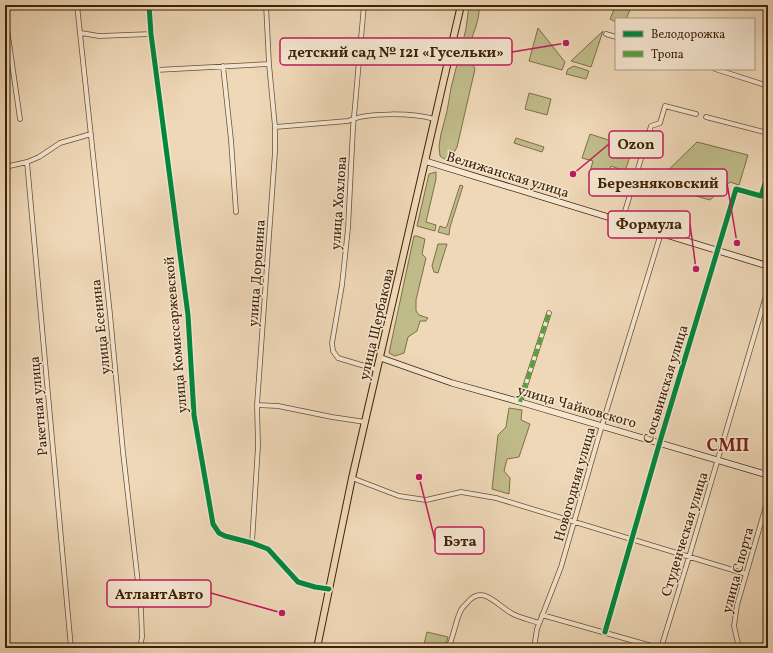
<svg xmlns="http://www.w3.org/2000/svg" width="773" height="653" font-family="Vollkorn,serif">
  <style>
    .green { fill: #c0bc8a; stroke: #7e6f48 }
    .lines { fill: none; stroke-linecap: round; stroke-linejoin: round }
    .street-casing { stroke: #6a5032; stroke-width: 5.5 }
    .secondary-casing { stroke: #3d2205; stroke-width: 7 }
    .primary-casing { stroke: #3d2205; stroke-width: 8 }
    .street { stroke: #f5e6d1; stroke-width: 4 }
    .secondary { stroke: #f5e6d1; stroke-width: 5.5 }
    .primary { stroke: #efd8b8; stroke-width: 6 }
    .quiet { stroke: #54a23d; stroke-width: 4; stroke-dasharray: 8 4; stroke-linecap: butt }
    .cycleway-casing { stroke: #f5e6d1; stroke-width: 8 }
    .cycleway { stroke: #00873e; stroke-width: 5 }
    .labels { text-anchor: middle; stroke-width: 3; stroke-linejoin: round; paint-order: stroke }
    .street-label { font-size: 14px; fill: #3d2205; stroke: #f5e6d1 }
    .district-label { font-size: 18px; font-weight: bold; fill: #7a1f14; stroke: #f5e6d1 }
    .leader { fill: none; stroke: #c2185b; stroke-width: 1.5 }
    .callout-dot { fill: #c2185b; stroke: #f5e6d1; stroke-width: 1.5 }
    .callout { fill: #f5e6d1; stroke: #c2185b; stroke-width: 1.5 }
    .callout-label { font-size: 15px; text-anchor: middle; font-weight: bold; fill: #3d2205 }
  </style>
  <rect width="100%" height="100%" fill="#efd8b8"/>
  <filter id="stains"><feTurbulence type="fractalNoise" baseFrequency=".005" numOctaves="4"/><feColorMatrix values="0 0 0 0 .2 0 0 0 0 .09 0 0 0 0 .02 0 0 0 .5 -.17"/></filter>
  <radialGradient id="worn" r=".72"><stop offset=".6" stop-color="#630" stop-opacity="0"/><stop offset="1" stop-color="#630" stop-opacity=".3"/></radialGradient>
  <path class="green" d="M 469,5 L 479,5 C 481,31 460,44 475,69 L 457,147 L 450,160 L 446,160 L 440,156 L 439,146 L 441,134 L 447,111 L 451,88 L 466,29 Z
    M 616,5 L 630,10 L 626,19 L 616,19 L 616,22 L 610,19 Z
    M 538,28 L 565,62 L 562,70 L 529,61 Z
    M 603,31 L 591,67 L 571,61 Z
    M 574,66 L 589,71 L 586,79 L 566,74 L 568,69 Z
    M 529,93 L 551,99 L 547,115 L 525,109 Z
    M 590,134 L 633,148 L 625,171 L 611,166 L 606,180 L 589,175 L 593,161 L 582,158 Z
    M 516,138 L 544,147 L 542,152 L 514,143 Z
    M 697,142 L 748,155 L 739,185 L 730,182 L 710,200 L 654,184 Z
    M 436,172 L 436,179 L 426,222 L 436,225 L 435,231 L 417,226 L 429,174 Z
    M 460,185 L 463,186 L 450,227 L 449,235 L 438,232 L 440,226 L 445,228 L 447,226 Z
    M 414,236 L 417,236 L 425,239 L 422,254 L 426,258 L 416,300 L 416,311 L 419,315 L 428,318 L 426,321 L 420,321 L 417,331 L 408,337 L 404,353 L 395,356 L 389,353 Z
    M 438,244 L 447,244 L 438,273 L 434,272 L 432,266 Z
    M 509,408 L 522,410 L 521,420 L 530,424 L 519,457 L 507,459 L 504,471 L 510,478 L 509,494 L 492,489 L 498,435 L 506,427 Z
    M 427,632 L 448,637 L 445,648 L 423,648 Z"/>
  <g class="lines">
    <defs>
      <path id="street" d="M 77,5 L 110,314 L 123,452 L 141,609 L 142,637 L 140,648
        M 149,5 L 151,34 L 188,315 L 194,415 L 213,524 L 219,533 L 225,536 L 252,543 L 268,549 L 298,582 L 315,587 L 329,589
        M 364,5 L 353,128 L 348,228 L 342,285 L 332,343 L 333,351 L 338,358 L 378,370
        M 5,15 L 20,119
        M 81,33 L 99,36 L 151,34
        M 606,34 L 616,37
        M 223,66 L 231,140 L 236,212
        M 715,69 L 768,86
        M 156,70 L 269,64
        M 706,117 L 768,133
        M 275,127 L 348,121 C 367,112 414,113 434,119
        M 27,162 L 71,648
        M 5,167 L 27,162 L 39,157 L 60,143 L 91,134
        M 622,221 L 651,126 L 660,123 L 665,106 L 696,114
        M 520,402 L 549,313
        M 257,405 L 278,406 L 332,417 L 365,422
        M 352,478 L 399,496 L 426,500 L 461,492 L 496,498 L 746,574
        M 252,543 L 258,446 L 257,405 L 275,152 L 275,127 L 269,64 L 266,5
        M 542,615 L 659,648
        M 605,632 L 661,438 L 736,189 L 761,196 L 768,174
        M 448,648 C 454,636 455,622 461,610 C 462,608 465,605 467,603 C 483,583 497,606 513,614 C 521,618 530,620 539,623
        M 534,648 L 537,629 L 561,567 L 600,432 L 661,233
        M 661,648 L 689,557 L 768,289
        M 739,648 L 734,626 L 737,605 L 768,499"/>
      <path id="secondary" d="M 425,161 L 768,266
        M 381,358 L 452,383 L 520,402 L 768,475
        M 757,648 L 768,644"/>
      <path id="primary" d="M 317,648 L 352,478 L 461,5"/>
    </defs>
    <use href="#street" class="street-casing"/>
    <use href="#secondary" class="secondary-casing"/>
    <use href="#primary" class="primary-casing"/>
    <use href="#street" class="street"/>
    <use href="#secondary" class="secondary"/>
    <use href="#primary" class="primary"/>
    <path class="quiet" d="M 520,402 L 549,313"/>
    <defs>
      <path id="cycleway" d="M 149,5 L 151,34 L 188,315 L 194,415 L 213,524 L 219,533 L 225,536 L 252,543 L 268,549 L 298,582 L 315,587 L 329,589
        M 605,632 L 661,438 L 736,189 L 761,196 L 768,174"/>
    </defs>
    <use href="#cycleway" class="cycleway-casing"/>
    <use href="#cycleway" class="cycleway"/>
  </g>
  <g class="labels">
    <g class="street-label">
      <text transform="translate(508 174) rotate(17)" y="5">Велижанская улица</text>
      <text transform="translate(338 203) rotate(-86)" y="5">улица Хохлова</text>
      <text transform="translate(256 273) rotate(-86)" y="5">улица Доронина</text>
      <text transform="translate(376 324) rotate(-77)" y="5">улица Щербакова</text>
      <text transform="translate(100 327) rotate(-96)" y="5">улица Есенина</text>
      <text transform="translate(175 335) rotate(-95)" y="5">улица Комиссаржевской</text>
      <text transform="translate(665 384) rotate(-73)" y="5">Сосьвинская улица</text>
      <text transform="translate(38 406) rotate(-95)" y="5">Ракетная улица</text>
      <text transform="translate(577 406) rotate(16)" y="5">улица Чайковского</text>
      <text transform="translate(574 484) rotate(-74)" y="5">Новогодняя улица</text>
      <text transform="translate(684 534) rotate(-73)" y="5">Студенческая улица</text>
      <text transform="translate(737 570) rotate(-75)" y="5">улица Спорта</text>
    </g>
    <g class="district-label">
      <text x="728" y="451">СМП</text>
    </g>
  </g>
  <path class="leader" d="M566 43L512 52M573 174L609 144M737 243L727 183M696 269L690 224M419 477L435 540M282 613L211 593"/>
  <g class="callout-dot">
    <circle cx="566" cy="43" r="4"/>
    <circle cx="573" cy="174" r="4"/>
    <circle cx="737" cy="243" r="4"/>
    <circle cx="696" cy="269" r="4"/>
    <circle cx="419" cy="477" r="4"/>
    <circle cx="282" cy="613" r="4"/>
  </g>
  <g class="callout">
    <rect x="280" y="38" width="232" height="27" rx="4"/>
    <rect x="609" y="131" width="54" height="27" rx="4"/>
    <rect x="589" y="169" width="138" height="27" rx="4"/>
    <rect x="608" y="211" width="82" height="27" rx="4"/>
    <rect x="435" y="527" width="49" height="27" rx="4"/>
    <rect x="107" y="580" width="104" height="27" rx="4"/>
  </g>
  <g class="callout-label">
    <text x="396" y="57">детский сад № 121 «Гусельки»</text>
    <text x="636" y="149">Ozon</text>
    <text x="658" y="188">Березняковский</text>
    <text x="649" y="229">Формула</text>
    <text x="460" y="546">Бэта</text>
    <text x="159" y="599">АтлантАвто</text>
  </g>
  <rect width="773" height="653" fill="none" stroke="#efd8b8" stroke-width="20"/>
  <rect x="6" y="6" width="761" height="641" fill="none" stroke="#3d2205" stroke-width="2"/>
  <rect x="10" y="10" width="753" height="633" fill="none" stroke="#3d2205"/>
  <rect x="615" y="18" width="140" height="52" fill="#f5e6d1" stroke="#ab987f"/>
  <rect x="623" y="31" width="20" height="6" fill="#00873e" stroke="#ab987f"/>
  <text x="651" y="38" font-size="12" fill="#3d2205">Велодорожка</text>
  <rect x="623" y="51" width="20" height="6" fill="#54a23d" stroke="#ab987f"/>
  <text x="651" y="58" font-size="12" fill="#3d2205">Тропа</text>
  <rect width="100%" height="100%" filter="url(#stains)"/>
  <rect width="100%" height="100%" fill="url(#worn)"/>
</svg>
